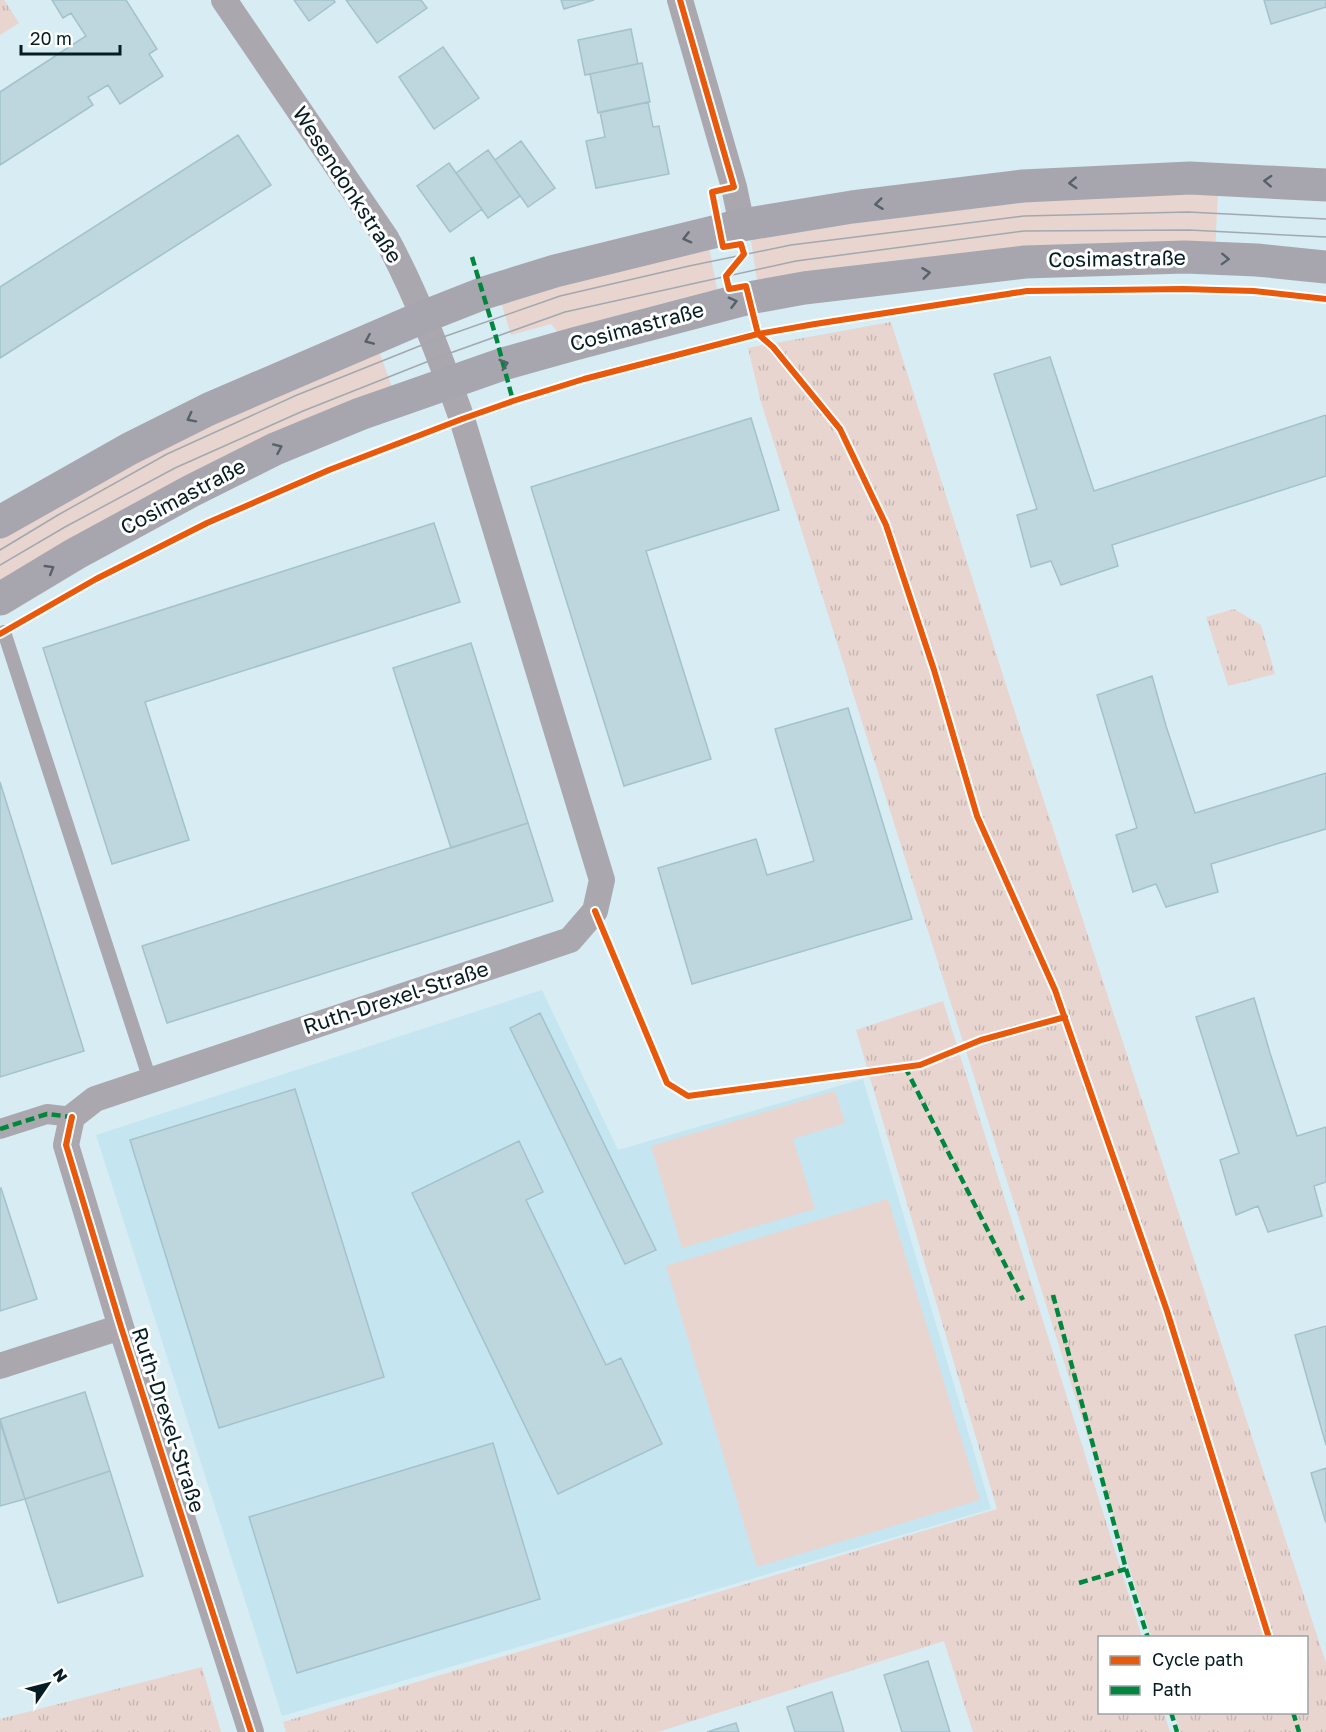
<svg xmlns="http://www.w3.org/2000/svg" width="1326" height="1732" font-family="'Golos Text',sans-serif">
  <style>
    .built { fill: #c5e6f0 }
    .grass { fill: #e8d5cf }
    .park { fill: url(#park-tufts) }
    .building { fill: #bed6de; stroke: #a3c2cb; stroke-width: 1.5 }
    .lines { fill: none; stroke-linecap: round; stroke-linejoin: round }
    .service { stroke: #aaa7af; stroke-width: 14 }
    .pedestrian { stroke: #aaa7af; stroke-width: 20 }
    .minor { stroke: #aaa7af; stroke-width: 26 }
    .secondary { stroke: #a7a6af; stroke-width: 33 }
    .tram { stroke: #a2a8af; stroke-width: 1.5 }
    .quiet { stroke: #00873e; stroke-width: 4.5; stroke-dasharray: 9 4.5; stroke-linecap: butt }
    .cycleway-casing { stroke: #fff; stroke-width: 10 }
    .cycleway { stroke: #e8590c; stroke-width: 6 }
    .oneway { stroke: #566168 }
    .labels { text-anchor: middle; stroke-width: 6; stroke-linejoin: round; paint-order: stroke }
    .street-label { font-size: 21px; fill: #041c22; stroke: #fff }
  </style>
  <defs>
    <pattern id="park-tufts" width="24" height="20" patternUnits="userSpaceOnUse" patternTransform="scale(1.5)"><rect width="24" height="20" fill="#e8d5cf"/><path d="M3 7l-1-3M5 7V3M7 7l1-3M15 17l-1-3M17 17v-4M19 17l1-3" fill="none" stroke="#c5b6b1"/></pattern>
  </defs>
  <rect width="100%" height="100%" fill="#d7ecf3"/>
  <path class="built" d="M 542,990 L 618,1150 L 863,1079 L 991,1509 L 282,1716 L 96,1135 Z"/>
  <path class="grass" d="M 1218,191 L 1215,253 L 758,287 L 750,234 L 1001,203 Z
    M 708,242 L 718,294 L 559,334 L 551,324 L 511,335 L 500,299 Z
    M 378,348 L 392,387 L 0,582 L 0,535 L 133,459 Z
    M 835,1091 L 845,1123 L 793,1139 L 815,1209 L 682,1248 L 651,1146 Z
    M 888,1199 L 980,1500 L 757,1567 L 666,1266 Z"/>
  <path class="park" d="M 0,0 L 4,0 L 19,23 L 0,35 Z
    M 891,322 L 1007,688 L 1326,1663 L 1326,1732 L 1180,1732 L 1174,1713 L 1306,1712 L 1306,1638 L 1151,1637 L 761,402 L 748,348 Z
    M 1234,609 L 1261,625 L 1275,674 L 1228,686 L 1206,617 Z
    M 943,1001 L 1142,1637 L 1100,1638 L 1100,1712 L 1164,1713 L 1170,1732 L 973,1732 L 944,1641 L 658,1732 L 286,1732 L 283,1722 L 997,1509 L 856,1030 Z
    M 202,1667 L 221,1732 L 0,1732 L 0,1719 Z"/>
  <path class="building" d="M 52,0 L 126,0 L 157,49 L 149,54 L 163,76 L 120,104 L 108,85 L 88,97 L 93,105 L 0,165 L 0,92 L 86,36 L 71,13 L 63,18 Z
    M 294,0 L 334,0 L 335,2 L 309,21 Z
    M 346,0 L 421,0 L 427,8 L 377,43 Z
    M 561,0 L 594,0 L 564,9 Z
    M 1264,0 L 1326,0 L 1326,7 L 1271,24 Z
    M 631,29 L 638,64 L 585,75 L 578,40 Z
    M 443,47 L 479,98 L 434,129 L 399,77 Z
    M 642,63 L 650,102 L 598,113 L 590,74 Z
    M 648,102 L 653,127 L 659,126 L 660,131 L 669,174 L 596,188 L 586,141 L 605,137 L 600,112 Z
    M 238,135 L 271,185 L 0,358 L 0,287 Z
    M 521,141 L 555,188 L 528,207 L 495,160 Z
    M 488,150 L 520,196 L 488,218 L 456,173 Z
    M 449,163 L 482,209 L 450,232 L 417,186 Z
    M 1050,357 L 1094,491 L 1326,415 L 1326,476 L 1112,545 L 1118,566 L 1061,585 L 1051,561 L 1031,567 L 1017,515 L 1037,509 L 994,374 Z
    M 751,418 L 779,510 L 646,551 L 711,759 L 624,786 L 531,487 Z
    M 434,523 L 460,602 L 145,702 L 189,840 L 112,864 L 43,648 Z
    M 471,643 L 528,823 L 451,848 L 393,668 Z
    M 1152,676 L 1166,726 L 1195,813 L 1326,773 L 1326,829 L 1211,864 L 1218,892 L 1166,907 L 1156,884 L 1133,892 L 1116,835 L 1137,828 L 1097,695 Z
    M 848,708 L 912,919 L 692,984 L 658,868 L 756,839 L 767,875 L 814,861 L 775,729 Z
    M 0,782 L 84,1051 L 0,1077 Z
    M 528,823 L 553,901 L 167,1023 L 142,946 Z
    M 1254,998 L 1270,1053 L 1297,1136 L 1326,1127 L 1326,1182 L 1314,1186 L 1322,1216 L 1268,1232 L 1258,1206 L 1236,1215 L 1220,1160 L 1239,1153 L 1196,1017 Z
    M 540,1013 L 656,1250 L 625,1264 L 510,1028 Z
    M 295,1089 L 384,1377 L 219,1428 L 130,1140 Z
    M 519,1141 L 543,1192 L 526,1200 L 606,1365 L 621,1358 L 662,1444 L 558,1494 L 412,1193 Z
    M 1,1188 L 37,1299 L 0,1311 L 0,1189 Z
    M 1326,1326 L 1326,1445 L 1295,1335 Z
    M 85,1392 L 110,1471 L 25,1499 L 0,1419 Z
    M 0,1422 L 25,1499 L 0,1506 Z
    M 493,1443 L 540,1599 L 297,1673 L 249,1517 Z
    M 1326,1468 L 1326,1523 L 1311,1473 Z
    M 110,1471 L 143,1576 L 58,1603 L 25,1499 Z
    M 928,1661 L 950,1732 L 902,1732 L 884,1675 Z
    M 832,1692 L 844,1732 L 795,1732 L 787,1707 Z
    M 736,1723 L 739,1732 L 707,1732 Z"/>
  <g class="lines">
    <path class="service" d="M 4,632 L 150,1080"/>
    <path class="pedestrian" d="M 0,1129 L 47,1114 L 72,1117"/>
    <path class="minor" d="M 224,0 L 386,238 C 417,295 440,357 462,419 L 602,880 L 595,911 L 570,940 L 95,1099 L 72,1117 L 66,1145 L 121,1327 L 251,1732
      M 680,0 L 734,187 L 742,225
      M 0,1366 L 121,1327"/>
    <path class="secondary" d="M 0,522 L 129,449 L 209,409 L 423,317 L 484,293 L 555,271 L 742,225 L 852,207 L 1023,186 L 1190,178 L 1326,185
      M 0,599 L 75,554 L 191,491 L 275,449 L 360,414 L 503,364 L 574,344 L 749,298 L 804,288 L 1025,262 L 1185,257 L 1257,260 L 1326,267"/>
    <path class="tram" d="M 0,550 L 58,515 L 167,454 L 297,395 L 432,341 L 560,296 L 689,266 L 791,245 L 1024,216 L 1188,212 L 1326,219
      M 0,565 L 65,527 L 175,468 L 303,411 L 439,357 L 565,312 L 796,261 L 1024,231 L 1189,230 L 1326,237"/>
    <path class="quiet" d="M 472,257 L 496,337 L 513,401
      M 905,1067 L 1023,1300
      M 0,1129 L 47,1114 L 72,1117
      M 1053,1295 L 1126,1569 L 1148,1638
      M 1079,1583 L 1126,1569
      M 1171,1712 L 1177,1732
      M 1293,1712 L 1299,1732"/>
    <defs>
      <path id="cycleway" d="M 680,0 L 734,187 L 712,192 L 723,247 L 741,244 L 744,254 L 726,276 L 729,289 L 746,286 L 758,334 L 773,347 L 840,429 L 886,525 L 934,670 L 977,816 L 1055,990 L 1167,1311 L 1269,1638
        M 0,634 L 96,579 L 207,523 L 329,470 L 462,419 L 513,401 L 584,379 L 758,334 L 815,324 L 1027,291 L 1183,289 L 1254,291 L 1326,299
        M 595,911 L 667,1083 L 688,1096 L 920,1065 L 981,1040 L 1065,1017
        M 72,1117 L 66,1145 L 121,1327 L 251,1732"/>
    </defs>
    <use href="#cycleway" class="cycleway-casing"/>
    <use href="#cycleway" class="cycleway"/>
  </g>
  <defs><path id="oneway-chevron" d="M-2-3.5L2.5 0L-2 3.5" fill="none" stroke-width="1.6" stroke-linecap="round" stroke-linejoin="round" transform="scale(1.5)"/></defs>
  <g class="oneway">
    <use href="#oneway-chevron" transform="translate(1268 181) rotate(-177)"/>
    <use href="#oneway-chevron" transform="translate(1073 183) rotate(177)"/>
    <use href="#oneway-chevron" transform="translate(879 204) rotate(173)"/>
    <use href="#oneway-chevron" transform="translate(687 238) rotate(166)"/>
    <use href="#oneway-chevron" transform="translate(1225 259) rotate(2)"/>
    <use href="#oneway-chevron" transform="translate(926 273) rotate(-7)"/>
    <use href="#oneway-chevron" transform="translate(733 302) rotate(-15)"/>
    <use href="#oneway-chevron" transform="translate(369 340) rotate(157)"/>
    <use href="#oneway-chevron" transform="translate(504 364) rotate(-17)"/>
    <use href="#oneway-chevron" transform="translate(191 418) rotate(153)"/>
    <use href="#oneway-chevron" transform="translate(278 448) rotate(-24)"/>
    <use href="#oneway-chevron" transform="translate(50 569) rotate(-31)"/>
  </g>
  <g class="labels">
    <g class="street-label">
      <text transform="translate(347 185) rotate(57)" y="7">Wesendonkstraße</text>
      <text transform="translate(1117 259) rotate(-1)" y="7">Cosimastraße</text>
      <text transform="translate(637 327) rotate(-15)" y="7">Cosimastraße</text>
      <text transform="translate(183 497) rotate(-28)" y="7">Cosimastraße</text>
      <text transform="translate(396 998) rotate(-18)" y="7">Ruth-Drexel-Straße</text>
      <text transform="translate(168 1420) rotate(72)" y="7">Ruth-Drexel-Straße</text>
    </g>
  </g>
  <rect x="1098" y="1636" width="210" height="78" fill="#ffffff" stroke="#9ba4a7" stroke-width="1.5"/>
  <rect x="1110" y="1656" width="30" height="9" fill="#e8590c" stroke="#9ba4a7" stroke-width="1.5"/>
  <text x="1152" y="1666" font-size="18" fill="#041c22">Cycle path</text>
  <rect x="1110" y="1686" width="30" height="9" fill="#00873e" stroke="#9ba4a7" stroke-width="1.5"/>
  <text x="1152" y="1696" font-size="18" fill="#041c22">Path</text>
  <g transform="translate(48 1684) rotate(55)" stroke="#ffffff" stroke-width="4.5" paint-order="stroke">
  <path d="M0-4.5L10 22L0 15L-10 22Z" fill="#041c22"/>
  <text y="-9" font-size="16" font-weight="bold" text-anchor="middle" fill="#041c22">N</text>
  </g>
  <path d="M21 45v9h99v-9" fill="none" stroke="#041c22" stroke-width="3"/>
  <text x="30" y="45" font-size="18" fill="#041c22" stroke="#ffffff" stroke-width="4.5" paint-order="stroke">20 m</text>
</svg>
